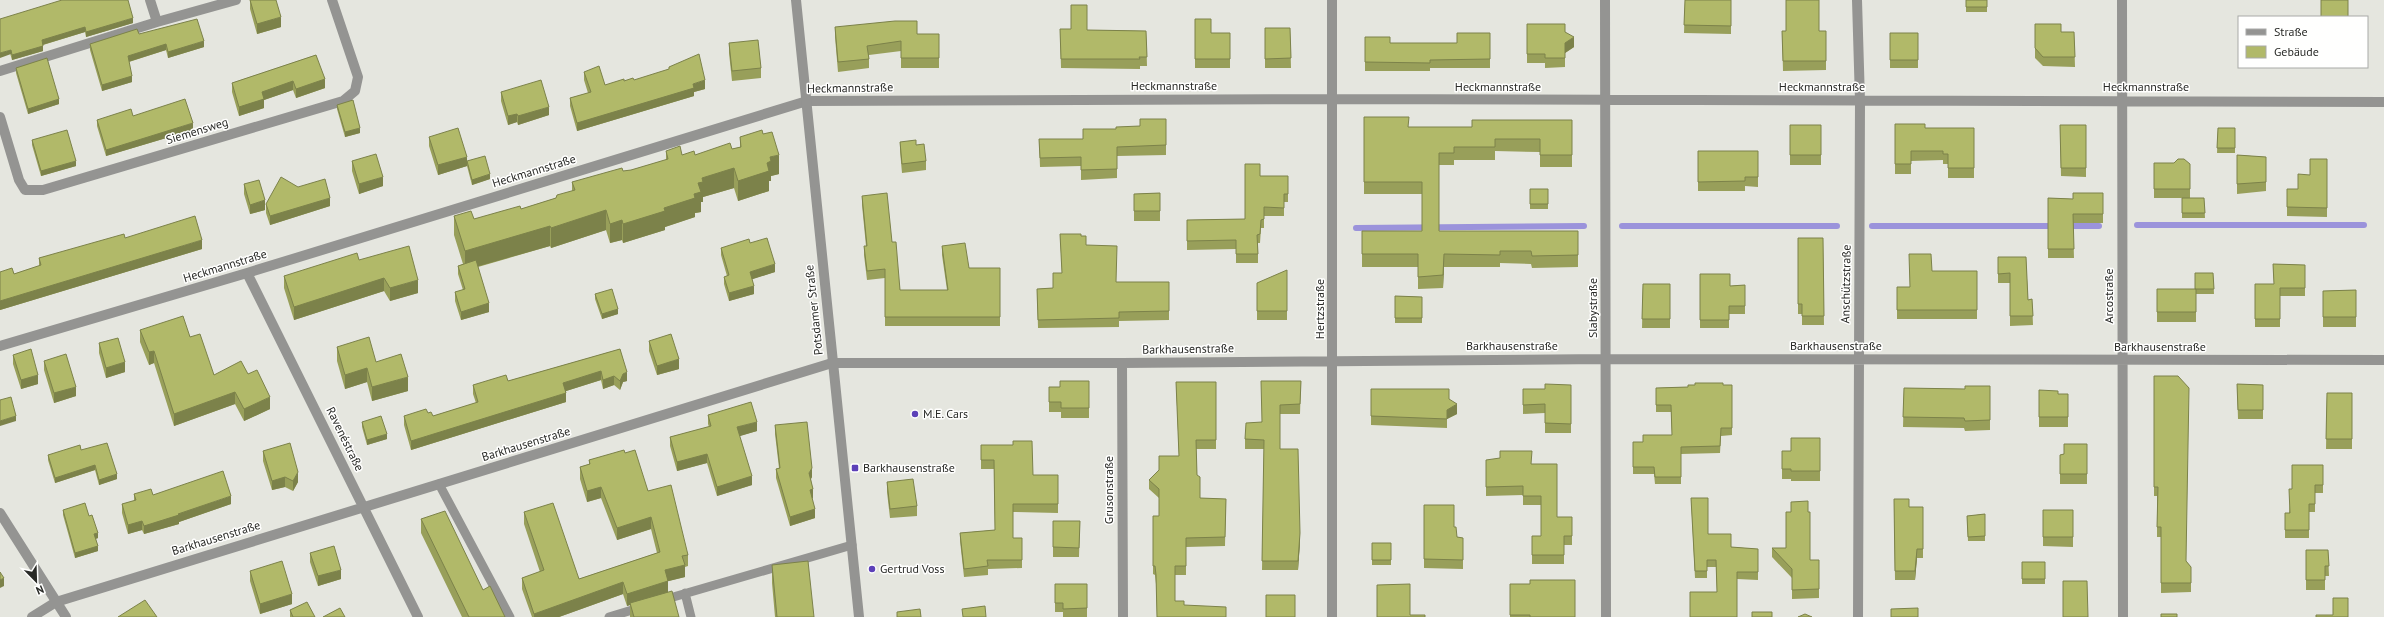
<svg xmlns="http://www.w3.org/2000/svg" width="2384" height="617" font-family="'PT Sans',sans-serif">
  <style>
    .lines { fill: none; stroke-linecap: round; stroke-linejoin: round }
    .stream { stroke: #9b93db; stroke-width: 6 }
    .service { stroke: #949492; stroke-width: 9 }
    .minor { stroke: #949492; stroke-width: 10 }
    .tertiary { stroke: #949492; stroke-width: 10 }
    .wall { fill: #989f5a }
    .shaded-wall { fill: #7c824a }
    .building { fill: #b1b969; stroke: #7c824a }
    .poi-dot { fill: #5c40b8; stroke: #fffffe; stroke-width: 1.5 }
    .labels { text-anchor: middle; stroke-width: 3; stroke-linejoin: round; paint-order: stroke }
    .street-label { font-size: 12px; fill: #292a27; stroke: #fffffe }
    .poi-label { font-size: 12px; fill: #292a27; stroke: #fffffe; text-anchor: start }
  </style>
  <rect width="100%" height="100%" fill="#e5e6df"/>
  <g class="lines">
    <path class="stream" d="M 2137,225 L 2364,225
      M 1622,226 L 1837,226
      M 1872,226 L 2056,226
      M 2065,226 L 2099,226
      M 1356,228 L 1584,226"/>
    <path class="service" d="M 439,484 L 510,617
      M 685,593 L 691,617
      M 663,600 L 852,545
      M 609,617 L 642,607"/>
    <path class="minor" d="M 150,0 L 157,22
      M 1605,0 L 1606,617
      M 1857,0 L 1860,101 L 1858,617
      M 2122,0 L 2123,617
      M 0,71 L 157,22 L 236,0
      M 0,117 L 19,180 L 25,190 L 43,190 L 343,101 L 355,91 L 358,77 L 332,0
      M 247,273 L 418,617
      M 0,346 L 247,273 L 807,101 L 1332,99 L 2384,102
      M 1122,363 L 1123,617
      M 0,513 L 66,617
      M 32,617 L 56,602 L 832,363 L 1122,363 L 1606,359 L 2384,360
      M 1332,617 L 1332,0"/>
    <path class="tertiary" d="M 796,0 L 859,617"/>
  </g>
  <path class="wall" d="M 250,0 L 281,27 L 257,34 L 250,9 Z
    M 1685,0 L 1731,0 L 1731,34 L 1684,33 Z
    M 1966,0 L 1987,0 L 1987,12 L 1966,12 Z
    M 0,19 L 133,23 L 86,37 L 85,32 L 43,45 L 43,51 L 12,60 Z
    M 1195,19 L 1211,33 L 1230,33 L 1230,68 L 1195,68 Z
    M 1527,24 L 1565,32 L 1574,47 L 1565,53 L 1565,67 L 1545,68 L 1545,63 L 1527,63 Z
    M 2035,24 L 2061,32 L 2074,32 L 2075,67 L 2043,66 L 2035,58 Z
    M 835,27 L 917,34 L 939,34 L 939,68 L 901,68 L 901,51 L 869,55 L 869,68 L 838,72 L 835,37 Z
    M 1265,28 L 1290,28 L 1291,68 L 1265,68 Z
    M 1060,29 L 1087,30 L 1146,31 L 1147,66 L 1140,66 L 1140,69 L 1061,68 Z
    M 1782,31 L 1826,31 L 1826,70 L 1783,71 Z
    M 1490,33 L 1490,68 L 1430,68 L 1430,71 L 1365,71 L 1365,37 L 1390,43 L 1457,43 Z
    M 1890,33 L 1918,33 L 1918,68 L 1890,68 Z
    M 139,34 L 204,47 L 168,58 L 166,50 L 129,62 L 132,82 L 102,91 L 90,50 L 90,44 Z
    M 729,43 L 761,68 L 761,78 L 732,81 L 729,53 Z
    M 316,55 L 325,88 L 296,98 L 293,90 L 264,100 L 264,108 L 239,116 L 232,92 L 232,83 Z
    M 16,68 L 59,104 L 28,114 L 16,73 Z
    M 584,72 L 605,85 L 624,81 L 634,80 L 705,89 L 694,92 L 694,96 L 577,131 L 570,106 L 570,98 L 588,93 L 584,80 Z
    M 501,92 L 549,115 L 518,125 L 517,122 L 508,125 L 501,101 Z
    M 337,105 L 360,133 L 345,137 L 337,109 Z
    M 133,116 L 193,130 L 106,156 L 97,126 L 97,120 Z
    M 1364,117 L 1409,127 L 1472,127 L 1572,120 L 1572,167 L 1540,167 L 1540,152 L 1495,151 L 1495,160 L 1454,160 L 1454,165 L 1439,165 L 1439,231 L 1578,231 L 1578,267 L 1532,268 L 1531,264 L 1500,263 L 1500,267 L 1444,267 L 1443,288 L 1418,289 L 1418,267 L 1362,267 L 1362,231 L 1422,231 L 1422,194 L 1364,194 Z
    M 1166,119 L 1166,155 L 1117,156 L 1117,178 L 1081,180 L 1081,166 L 1040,167 L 1039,139 L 1083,139 L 1116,129 L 1140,126 Z
    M 1895,124 L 1925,128 L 1974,128 L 1974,178 L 1948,178 L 1948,164 L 1943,164 L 1943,160 L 1911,161 L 1911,174 L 1895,174 Z
    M 1790,125 L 1821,125 L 1821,165 L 1790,165 Z
    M 2060,125 L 2086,125 L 2086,177 L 2061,176 Z
    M 2218,128 L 2235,128 L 2235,153 L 2217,153 Z
    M 763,134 L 779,174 L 771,176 L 771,181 L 769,181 L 769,191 L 738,201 L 734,188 L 703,197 L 703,202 L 701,202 L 701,212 L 695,213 L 695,217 L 665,227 L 665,230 L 623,243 L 622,240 L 610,243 L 606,230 L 551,248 L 550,246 L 478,267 L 489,312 L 461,320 L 455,301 L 455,292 L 463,290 L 458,274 L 458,266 L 463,264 L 454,235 L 454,216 L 474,219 L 521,209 L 556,198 L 572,191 L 572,182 L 631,170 L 666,160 L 666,151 L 682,155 L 695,155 L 732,149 L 740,147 L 740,137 Z
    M 429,137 L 467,161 L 490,179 L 472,185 L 467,166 L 438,175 L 429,146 Z
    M 32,140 L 76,166 L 41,176 L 32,145 Z
    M 900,142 L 916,145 L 926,161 L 926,170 L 902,173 L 900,151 Z
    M 1698,151 L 1758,151 L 1758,187 L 1745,186 L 1745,191 L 1698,191 Z
    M 2237,155 L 2266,157 L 2266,191 L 2237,194 Z
    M 2327,159 L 2327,217 L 2287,216 L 2287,189 L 2298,189 L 2310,175 Z
    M 352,161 L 383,186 L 359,194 L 352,171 Z
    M 2154,163 L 2190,164 L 2190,198 L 2204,198 L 2205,218 L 2182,218 L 2182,198 L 2183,198 L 2154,198 Z
    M 1260,176 L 1288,176 L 1288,202 L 1284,202 L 1284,216 L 1264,216 L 1264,228 L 1261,228 L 1260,243 L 1258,243 L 1258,263 L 1236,263 L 1236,249 L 1187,250 L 1187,220 L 1245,219 Z
    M 244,184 L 265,210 L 250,214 L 244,194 Z
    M 298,187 L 330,206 L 270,225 L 266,213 L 266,204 Z
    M 1530,189 L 1548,189 L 1548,209 L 1530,209 Z
    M 1160,193 L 1160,221 L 1134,221 L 1134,194 Z
    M 2103,193 L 2103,223 L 2073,223 L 2074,258 L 2048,258 L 2048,198 L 2073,199 Z
    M 862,196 L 892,242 L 900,290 L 947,290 L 942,255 L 942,246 L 969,268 L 1000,268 L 1000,326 L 885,326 L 885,278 L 867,280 L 864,255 L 864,246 L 866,246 L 862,205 Z
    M 1060,234 L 1081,236 L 1086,245 L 1116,282 L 1169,282 L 1169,320 L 1119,321 L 1119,327 L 1038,328 L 1037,289 L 1053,288 L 1062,273 Z
    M 125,238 L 202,249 L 0,310 L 0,272 L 14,274 L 39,266 L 39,258 Z
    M 1798,238 L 1823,238 L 1824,325 L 1802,325 L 1802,314 L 1798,314 Z
    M 750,243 L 775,272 L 752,279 L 754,294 L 729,301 L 724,284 L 724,277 L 727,276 L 721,255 L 721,248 Z
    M 1998,257 L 2026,257 L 2028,300 L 2032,299 L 2033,325 L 2010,326 L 2010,283 L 1998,283 Z
    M 359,260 L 418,293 L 390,301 L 384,291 L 294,320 L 284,288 L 284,276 Z
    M 2273,264 L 2305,265 L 2305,296 L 2280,296 L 2280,327 L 2255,327 L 2255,284 L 2274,284 Z
    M 1932,271 L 1977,271 L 1977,319 L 1897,319 L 1897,287 L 1910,287 Z
    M 2213,273 L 2214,294 L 2196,294 L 2196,322 L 2157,322 L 2157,289 L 2195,289 Z
    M 1700,274 L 1730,286 L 1745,285 L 1745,314 L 1729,314 L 1729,328 L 1700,328 Z
    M 1287,280 L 1287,320 L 1257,320 L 1257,311 Z
    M 1643,284 L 1670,284 L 1670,328 L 1642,328 Z
    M 2356,290 L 2356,327 L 2323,327 L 2323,291 Z
    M 595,294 L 618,314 L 602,319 L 595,299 Z
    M 1395,296 L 1422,297 L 1422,323 L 1395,323 Z
    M 140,330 L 190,337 L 214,375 L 248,374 L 270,409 L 244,421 L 235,404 L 174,426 L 154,363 L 149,365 L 140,342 Z
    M 649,341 L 679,369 L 657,375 L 649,351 Z
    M 99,343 L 125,372 L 106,378 L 99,353 Z
    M 337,347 L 376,362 L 408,391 L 372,401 L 367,382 L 345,389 L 337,361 Z
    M 620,349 L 627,381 L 623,382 L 620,390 L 614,385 L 603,389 L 601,380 L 566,391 L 566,402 L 411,450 L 404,425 L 404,416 L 428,413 L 433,416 L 476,403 L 473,394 L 473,385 L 508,381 Z
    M 13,355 L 38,384 L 21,389 L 13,364 Z
    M 44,361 L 76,396 L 54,403 L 44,370 Z
    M 2154,376 L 2186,561 L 2191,567 L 2191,592 L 2161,593 L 2161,537 L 2157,537 L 2157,496 L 2154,496 Z
    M 1089,381 L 1089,418 L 1061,418 L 1061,412 L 1049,412 L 1049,387 L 1060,387 Z
    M 1301,381 L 1300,414 L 1280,414 L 1280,449 L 1300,542 L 1298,570 L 1262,570 L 1264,449 L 1245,449 L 1245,439 Z
    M 1176,382 L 1216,382 L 1216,449 L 1196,449 L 1197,475 L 1200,498 L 1226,499 L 1225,546 L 1186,547 L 1186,575 L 1175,575 L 1157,617 L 1156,584 L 1155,575 L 1153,574 L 1153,516 L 1159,516 L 1159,498 L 1149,489 L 1149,480 L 1179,456 Z
    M 2237,384 L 2263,385 L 2263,419 L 2238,419 Z
    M 1571,385 L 1571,433 L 1545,433 L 1545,413 L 1523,414 L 1523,389 L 1545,389 Z
    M 1723,385 L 1732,385 L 1732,435 L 1721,436 L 1720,453 L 1681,454 L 1681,484 L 1655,484 L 1654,474 L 1633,474 L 1633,442 L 1643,442 L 1672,435 L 1671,412 L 1656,412 L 1656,388 L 1688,387 Z
    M 1990,386 L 1990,430 L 1965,431 L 1964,428 L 1903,427 L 1904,388 L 1965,389 Z
    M 1371,389 L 1449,399 L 1457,414 L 1447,419 L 1447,428 L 1371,425 Z
    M 2039,390 L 2058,394 L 2068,394 L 2068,427 L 2039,427 Z
    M 2327,393 L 2352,393 L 2352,449 L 2326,449 Z
    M 708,415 L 757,431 L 739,436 L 752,485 L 717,496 L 707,463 L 677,471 L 670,446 L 670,437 L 709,427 L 708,424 Z
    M 362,422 L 387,439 L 367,445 L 362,427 Z
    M 775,425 L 812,477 L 811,479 L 813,498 L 812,499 L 815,518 L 790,526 L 776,478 L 776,469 L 779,468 L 775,434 Z
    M 1820,438 L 1820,481 L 1791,481 L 1791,479 L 1782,479 L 1782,451 L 1791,451 Z
    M 2087,444 L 2087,484 L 2060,484 L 2060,455 L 2064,454 Z
    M 981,445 L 1033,475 L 1058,475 L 1058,513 L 1013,512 L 1013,538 L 1022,538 L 1022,568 L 988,569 L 988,575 L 964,577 L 960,541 L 960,533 L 995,530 L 994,469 L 981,469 Z
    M 81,450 L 117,479 L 99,485 L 95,470 L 55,483 L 48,460 L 48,455 Z
    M 263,451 L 298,482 L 293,491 L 285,487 L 272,490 L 263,461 Z
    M 625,453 L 688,555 L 688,566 L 685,567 L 685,577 L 668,581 L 668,592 L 679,617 L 630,617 L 630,605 L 627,606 L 623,594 L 559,617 L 532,617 L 522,589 L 522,578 L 540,572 L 524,524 L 524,512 L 579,579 L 657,553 L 651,529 L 617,540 L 601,498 L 587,502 L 580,479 L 580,467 L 589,464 L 589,460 Z
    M 1486,460 L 1532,464 L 1557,517 L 1572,517 L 1572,545 L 1564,545 L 1564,564 L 1532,564 L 1532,536 L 1541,536 L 1541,505 L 1523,505 L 1523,495 L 1486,496 Z
    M 2323,465 L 2323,493 L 2315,493 L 2315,512 L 2309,512 L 2309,538 L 2285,538 L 2285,513 L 2289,513 L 2292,489 Z
    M 887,482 L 917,506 L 917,516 L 890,518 L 887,492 Z
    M 134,494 L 153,495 L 231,504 L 179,522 L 179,524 L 144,534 L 142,530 L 128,534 L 122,513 L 122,504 L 134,501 Z
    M 1691,498 L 1708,534 L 1731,547 L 1758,549 L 1758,580 L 1737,579 L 1717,592 L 1716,567 L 1707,567 L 1707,578 L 1695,578 Z
    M 1894,499 L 1909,507 L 1923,507 L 1923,558 L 1917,558 L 1915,580 L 1895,580 Z
    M 1424,505 L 1454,527 L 1457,537 L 1463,538 L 1463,569 L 1424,568 Z
    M 63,510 L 89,516 L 98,538 L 96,539 L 98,551 L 75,558 L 63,515 Z
    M 2043,510 L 2073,510 L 2073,547 L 2043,546 Z
    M 1808,512 L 1810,560 L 1819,560 L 1819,598 L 1792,599 L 1792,578 L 1772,557 L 1772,548 L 1786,548 Z
    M 1985,514 L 1985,541 L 1968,541 L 1967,516 Z
    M 421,519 L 483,590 L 505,617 L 462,617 L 421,533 Z
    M 1053,521 L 1080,521 L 1079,557 L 1053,557 Z
    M 1372,543 L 1391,543 L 1391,565 L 1372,565 Z
    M 2306,550 L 2328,550 L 2329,576 L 2325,576 L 2325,590 L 2306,590 Z
    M 310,553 L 341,579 L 318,586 L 310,562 Z
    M 2022,562 L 2045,562 L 2045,584 L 2022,584 Z
    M 772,565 L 814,617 L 775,617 L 772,583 Z
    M 250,571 L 292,604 L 260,614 L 250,581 Z
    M 1055,584 L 1087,584 L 1087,617 L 1063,617 L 1063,612 L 1055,612 Z
    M 1510,584 L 1575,617 L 1510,617 Z
    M 290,610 L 315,617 L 290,617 Z"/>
  <path class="shaded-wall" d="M 281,17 L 281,27 L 257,34 L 257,24 Z
    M 133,18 L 133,23 L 86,37 L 86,32 Z
    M 85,27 L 85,32 L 42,45 L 42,40 Z
    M 1574,37 L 1574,47 L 1565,53 L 1565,43 Z
    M 204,41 L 204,47 L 168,58 L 168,52 Z
    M 166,44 L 166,50 L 128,62 L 128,56 Z
    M 43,46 L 43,51 L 12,60 L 12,55 Z
    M 11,50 L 11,54 L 0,58 L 0,53 Z
    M 132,76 L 132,82 L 102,91 L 102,85 Z
    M 325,79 L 325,88 L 296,98 L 296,89 Z
    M 705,80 L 705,89 L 694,92 L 694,96 L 577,131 L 577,123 Z
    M 293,81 L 293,90 L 264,100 L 264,108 L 239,116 L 239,107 L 262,92 Z
    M 59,99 L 59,104 L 28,114 L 28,109 Z
    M 549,107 L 549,115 L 518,125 L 518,116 Z
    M 517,114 L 517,122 L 508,125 L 508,116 Z
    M 193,123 L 193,130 L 106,156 L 106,150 Z
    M 360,128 L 360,133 L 345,137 L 345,132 Z
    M 779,155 L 779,174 L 771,176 L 771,181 L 769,181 L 769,191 L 738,201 L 738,181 L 767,163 L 770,157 Z
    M 467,157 L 467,166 L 438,175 L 438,165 Z
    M 76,161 L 76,166 L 41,176 L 41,171 Z
    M 734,168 L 734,188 L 703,197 L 703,202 L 701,202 L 701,212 L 695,213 L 695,217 L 665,227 L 665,230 L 623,243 L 623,224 L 664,208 L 694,194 L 698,183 L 702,178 Z
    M 490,174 L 490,179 L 472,185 L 472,180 Z
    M 383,177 L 383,186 L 359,194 L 359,184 Z
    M 330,198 L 330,206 L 270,225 L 270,216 Z
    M 265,200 L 265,210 L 250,214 L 250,205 Z
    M 606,210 L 606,230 L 551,248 L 551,228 Z
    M 622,220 L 622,240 L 610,243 L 610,224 Z
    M 550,226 L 550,246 L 465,270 L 465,251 Z
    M 202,240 L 202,249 L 0,310 L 0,301 Z
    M 1444,254 L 1444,267 L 1443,288 L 1443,275 Z
    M 775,264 L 775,272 L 750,280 L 750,272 Z
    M 384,278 L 384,291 L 294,320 L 294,307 Z
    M 418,280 L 418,293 L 390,301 L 390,288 Z
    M 754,286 L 754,294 L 729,301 L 729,293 Z
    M 489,303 L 489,312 L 461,320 L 461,312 Z
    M 618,309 L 618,314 L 602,319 L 602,314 Z
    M 154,351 L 154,363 L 149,365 L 149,352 Z
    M 679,359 L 679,369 L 657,375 L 657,366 Z
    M 125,362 L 125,372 L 106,378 L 106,368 Z
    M 367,368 L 367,382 L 345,389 L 345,375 Z
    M 601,371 L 601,380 L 563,392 L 563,383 Z
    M 627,372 L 627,381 L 623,382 L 620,390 L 620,381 L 623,374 Z
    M 38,375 L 38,384 L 21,389 L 21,380 Z
    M 614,376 L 614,385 L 603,389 L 603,380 Z
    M 408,377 L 408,391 L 372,401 L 372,387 Z
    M 76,387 L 76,396 L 54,403 L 54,393 Z
    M 235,392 L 235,404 L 174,426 L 174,414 Z
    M 566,393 L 566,402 L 411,450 L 411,441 Z
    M 270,397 L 270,409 L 244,421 L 244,409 Z
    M 1457,404 L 1457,414 L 1447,419 L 1447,410 Z
    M 16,416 L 16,421 L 0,426 L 0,421 Z
    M 757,422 L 757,431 L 737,437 L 737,427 Z
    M 387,434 L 387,439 L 367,445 L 367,440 Z
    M 707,454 L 707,463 L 677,471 L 677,462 Z
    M 95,465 L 95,470 L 55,483 L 55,478 Z
    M 812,468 L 812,477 L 809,482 L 809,473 Z
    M 298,472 L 298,482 L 293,491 L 293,481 Z
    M 117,474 L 117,479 L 99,485 L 99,480 Z
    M 752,476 L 752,485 L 717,496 L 717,487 Z
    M 285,477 L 285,487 L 272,490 L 272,481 Z
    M 601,487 L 601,498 L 587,502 L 587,491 Z
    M 813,489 L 813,498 L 810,499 L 810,490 Z
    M 231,496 L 231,504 L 179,522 L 179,524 L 144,534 L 144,526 Z
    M 815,509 L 815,518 L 790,526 L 790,517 Z
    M 651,517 L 651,529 L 617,540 L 617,528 Z
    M 142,521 L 142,530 L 128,534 L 128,525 Z
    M 98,533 L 98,538 L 94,539 L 94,534 Z
    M 1300,533 L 1300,542 L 1298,570 L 1298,561 Z
    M 98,546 L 98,551 L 75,558 L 75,553 Z
    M 1917,549 L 1917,558 L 1915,580 L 1915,571 Z
    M 685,565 L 685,577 L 665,582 L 665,570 Z
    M 341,570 L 341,579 L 318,586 L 318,576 Z
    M 4,578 L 4,586 L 0,588 L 0,580 Z
    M 668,581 L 668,593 L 627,606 L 627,594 Z
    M 623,582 L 623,594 L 559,617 L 534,617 L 534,614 Z
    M 292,594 L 292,604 L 260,614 L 260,604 Z"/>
  <path class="building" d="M 62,0 L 128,0 L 133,18 L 86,32 L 85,27 L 42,40 L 43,46 L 12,55 L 11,50 L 0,53 L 0,19 Z
    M 250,0 L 276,0 L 281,17 L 257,24 Z
    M 1685,0 L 1731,0 L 1731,26 L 1684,25 Z
    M 1786,0 L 1819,0 L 1819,31 L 1826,31 L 1826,61 L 1783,61 L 1782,31 L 1786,31 Z
    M 1966,0 L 1987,0 L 1987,7 L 1966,7 Z
    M 2321,0 L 2348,0 L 2348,17 L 2321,17 Z
    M 1071,5 L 1087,5 L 1087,30 L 1146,31 L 1147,57 L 1139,57 L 1140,59 L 1061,59 L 1060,29 L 1071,29 Z
    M 197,19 L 204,41 L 168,52 L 166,44 L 128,56 L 132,76 L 102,85 L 90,44 L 137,29 L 139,34 Z
    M 1195,19 L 1211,19 L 1211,33 L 1230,33 L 1230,59 L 1195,59 Z
    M 895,21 L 917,21 L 917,34 L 939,34 L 939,58 L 901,58 L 901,41 L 867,46 L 869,59 L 838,62 L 835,27 Z
    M 1527,24 L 1565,24 L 1565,32 L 1574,37 L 1565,43 L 1565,58 L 1545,58 L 1545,54 L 1527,54 Z
    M 2035,24 L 2061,24 L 2061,32 L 2074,32 L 2075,57 L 2043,57 L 2035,48 Z
    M 1265,28 L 1290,28 L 1291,58 L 1265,59 Z
    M 1457,33 L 1490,33 L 1490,59 L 1430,60 L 1430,63 L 1365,62 L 1365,37 L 1390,37 L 1390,43 L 1457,43 Z
    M 1890,33 L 1918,33 L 1918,60 L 1890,60 Z
    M 758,40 L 761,68 L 732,71 L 729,43 Z
    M 699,54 L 705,80 L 693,84 L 694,88 L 577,123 L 570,98 L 591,92 L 584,72 L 599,66 L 605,85 L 624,79 L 624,81 L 633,78 L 634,80 L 669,69 L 669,67 Z
    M 316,55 L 325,79 L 296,89 L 293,81 L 262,92 L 264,99 L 239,107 L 232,83 Z
    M 47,58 L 59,99 L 28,109 L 16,68 Z
    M 541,80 L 549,107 L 518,116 L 517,114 L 508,116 L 501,92 Z
    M 185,99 L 193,123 L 106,150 L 97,120 L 131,109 L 133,116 Z
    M 353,100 L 360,128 L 345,132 L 337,105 Z
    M 1364,117 L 1409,117 L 1408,127 L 1472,127 L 1472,120 L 1572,120 L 1572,155 L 1540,155 L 1540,139 L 1495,139 L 1495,147 L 1454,147 L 1454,153 L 1439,153 L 1439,231 L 1578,231 L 1578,255 L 1532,256 L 1531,251 L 1500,251 L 1500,255 L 1444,254 L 1443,275 L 1418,277 L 1418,254 L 1362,254 L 1362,231 L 1422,231 L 1422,182 L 1364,182 Z
    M 1140,119 L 1166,119 L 1166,145 L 1117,147 L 1117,169 L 1081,170 L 1081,157 L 1040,158 L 1039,139 L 1083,139 L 1083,129 L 1116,129 L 1116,127 L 1140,126 Z
    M 1895,124 L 1925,124 L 1925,128 L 1974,128 L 1974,168 L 1948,168 L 1948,154 L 1943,154 L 1943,151 L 1911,151 L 1911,164 L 1895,164 Z
    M 1790,125 L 1821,125 L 1821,155 L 1790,155 Z
    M 2060,125 L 2086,125 L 2086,168 L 2061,168 Z
    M 458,128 L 467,157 L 438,165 L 429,137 Z
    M 2218,128 L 2235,128 L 2235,148 L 2217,148 Z
    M 67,130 L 76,161 L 41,171 L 32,140 Z
    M 762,130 L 763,134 L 772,132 L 779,155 L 770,157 L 771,161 L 767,163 L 769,171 L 738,181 L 734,168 L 702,178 L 703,182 L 698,183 L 701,192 L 694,194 L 695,198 L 664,208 L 665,211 L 623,224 L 622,220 L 610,224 L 606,210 L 551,228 L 550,226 L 465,251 L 454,216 L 471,211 L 474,219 L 520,206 L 521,209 L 556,198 L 557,195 L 575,190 L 572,182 L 622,168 L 623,171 L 631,170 L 668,159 L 666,151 L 680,146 L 682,155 L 694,151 L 695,155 L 730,143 L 732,149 L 741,147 L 740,137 Z
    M 916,140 L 916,145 L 924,144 L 926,161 L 902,164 L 900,142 Z
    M 1698,151 L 1758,151 L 1758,177 L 1745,177 L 1745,181 L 1698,182 Z
    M 376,154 L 383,177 L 359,184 L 352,161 Z
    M 2237,155 L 2266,157 L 2266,182 L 2237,184 Z
    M 485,156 L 490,174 L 472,180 L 467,161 Z
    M 2178,159 L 2184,159 L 2190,164 L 2190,189 L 2154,189 L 2154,163 L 2174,163 Z
    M 2310,159 L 2327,159 L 2327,208 L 2287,207 L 2287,189 L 2298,189 L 2298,174 L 2310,175 Z
    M 1245,164 L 1260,164 L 1260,176 L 1288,176 L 1288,194 L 1284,194 L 1284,208 L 1264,207 L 1264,219 L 1261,220 L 1260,234 L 1257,235 L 1258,254 L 1236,254 L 1236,240 L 1187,241 L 1187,220 L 1245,219 Z
    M 281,177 L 298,187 L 325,179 L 330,198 L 270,216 L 266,204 Z
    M 259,180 L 265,200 L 250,205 L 244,184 Z
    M 1530,189 L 1548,189 L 1548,204 L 1530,204 Z
    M 887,193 L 892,242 L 896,242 L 900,290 L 948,290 L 942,246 L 965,243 L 969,268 L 1000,268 L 1000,317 L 885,317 L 885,269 L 867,271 L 864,246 L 867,246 L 862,196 Z
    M 1160,193 L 1160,211 L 1134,211 L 1134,194 Z
    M 2073,193 L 2103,193 L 2103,214 L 2073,214 L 2074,249 L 2048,249 L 2048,198 L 2073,199 Z
    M 2182,198 L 2204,198 L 2205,213 L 2182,213 Z
    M 195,216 L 202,240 L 0,301 L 0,272 L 12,268 L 14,274 L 41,265 L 39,258 L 124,234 L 125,238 Z
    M 1060,234 L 1081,234 L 1081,236 L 1086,236 L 1086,245 L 1117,246 L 1116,282 L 1169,282 L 1169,311 L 1119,312 L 1119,318 L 1038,320 L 1037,289 L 1053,288 L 1053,273 L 1062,273 Z
    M 767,238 L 775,264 L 750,272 L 754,286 L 729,293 L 724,277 L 729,275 L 721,248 L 749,239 L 750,243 Z
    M 1798,238 L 1823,238 L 1824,316 L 1802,316 L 1802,304 L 1798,304 Z
    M 409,246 L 418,280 L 390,288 L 384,278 L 294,307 L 284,276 L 357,253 L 359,260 Z
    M 1909,254 L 1931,254 L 1932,271 L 1977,271 L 1977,310 L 1897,310 L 1897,287 L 1910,287 Z
    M 1998,257 L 2026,257 L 2028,300 L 2032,299 L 2033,316 L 2010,316 L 2010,273 L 1998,274 Z
    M 476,260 L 489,303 L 461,312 L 455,292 L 465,289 L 458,266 Z
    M 2273,264 L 2305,265 L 2305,288 L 2280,288 L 2280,319 L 2255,319 L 2255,284 L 2274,284 Z
    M 1287,270 L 1287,311 L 1257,311 L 1257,283 Z
    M 2195,273 L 2213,273 L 2214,289 L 2195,289 Z
    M 1700,274 L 1730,274 L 1730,286 L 1745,285 L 1745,306 L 1729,306 L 1729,320 L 1700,320 Z
    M 1643,284 L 1670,284 L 1670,319 L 1642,319 Z
    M 612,289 L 618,309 L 602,314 L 595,294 Z
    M 2157,289 L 2196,289 L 2196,312 L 2157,312 Z
    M 2356,290 L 2356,317 L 2323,317 L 2323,291 Z
    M 1395,296 L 1422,297 L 1422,318 L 1395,318 Z
    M 183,316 L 190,337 L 200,334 L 214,375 L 241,361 L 248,374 L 257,370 L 270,397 L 244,409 L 235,392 L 174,414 L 154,351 L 149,352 L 140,330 Z
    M 671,334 L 679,359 L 657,366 L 649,341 Z
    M 369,337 L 376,362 L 401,354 L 408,377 L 372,387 L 367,368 L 345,375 L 337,347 Z
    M 118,338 L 125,362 L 106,368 L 99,343 Z
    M 31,349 L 38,375 L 21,380 L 13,355 Z
    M 620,349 L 627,372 L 623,374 L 620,381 L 614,376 L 603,380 L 601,371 L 563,383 L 566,393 L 411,441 L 404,416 L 426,409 L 428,413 L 431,412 L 433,416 L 478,402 L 473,385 L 506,375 L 508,381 Z
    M 66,354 L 76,387 L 54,393 L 44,361 Z
    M 2154,376 L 2178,376 L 2189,388 L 2186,561 L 2191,567 L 2191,583 L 2161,583 L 2161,527 L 2157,527 L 2158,487 L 2154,487 Z
    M 1060,381 L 1089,381 L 1089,408 L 1061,408 L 1061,402 L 1049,402 L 1049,387 L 1060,387 Z
    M 1261,381 L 1301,381 L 1300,404 L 1280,405 L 1280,449 L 1298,449 L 1300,533 L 1298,561 L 1262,561 L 1264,440 L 1245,439 L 1246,423 L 1262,422 Z
    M 1176,382 L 1216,382 L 1216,440 L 1196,440 L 1197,475 L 1200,477 L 1200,498 L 1226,499 L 1225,537 L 1186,538 L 1186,566 L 1175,566 L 1175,601 L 1184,601 L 1184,605 L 1226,607 L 1226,617 L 1157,617 L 1156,575 L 1155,566 L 1153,566 L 1153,516 L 1159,516 L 1159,489 L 1149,480 L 1159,470 L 1159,456 L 1179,456 Z
    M 1695,383 L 1723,383 L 1723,385 L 1732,385 L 1732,428 L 1721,428 L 1720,446 L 1681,447 L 1681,477 L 1655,477 L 1654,467 L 1633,467 L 1633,442 L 1643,442 L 1643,435 L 1672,435 L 1671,405 L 1656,405 L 1656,388 L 1688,387 L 1688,385 L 1695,385 Z
    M 1545,384 L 1571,385 L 1571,424 L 1545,423 L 1545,404 L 1523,405 L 1523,389 L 1545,389 Z
    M 2237,384 L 2263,385 L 2263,410 L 2238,410 Z
    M 1965,386 L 1990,386 L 1990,420 L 1965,421 L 1964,418 L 1903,417 L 1904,388 L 1965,389 Z
    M 1371,389 L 1449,389 L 1449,399 L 1457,404 L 1447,410 L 1447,419 L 1371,416 Z
    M 2039,390 L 2058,391 L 2058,394 L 2068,394 L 2068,417 L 2039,417 Z
    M 2327,393 L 2352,393 L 2352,439 L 2326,439 Z
    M 11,397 L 16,416 L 0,421 L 0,400 Z
    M 751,402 L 757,422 L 737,427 L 752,476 L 717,487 L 707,454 L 677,462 L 670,437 L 711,426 L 708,415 Z
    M 381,416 L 387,434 L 367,440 L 362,422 Z
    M 807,422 L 812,468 L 809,473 L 813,489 L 810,490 L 815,509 L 790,517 L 776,469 L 780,468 L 775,425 Z
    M 1791,438 L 1820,438 L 1820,471 L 1791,471 L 1791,469 L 1782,469 L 1782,451 L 1791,451 Z
    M 1013,441 L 1032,441 L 1033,475 L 1058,475 L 1058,504 L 1013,504 L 1013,538 L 1022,538 L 1022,560 L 987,560 L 988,566 L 964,569 L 960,533 L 995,530 L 994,460 L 981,460 L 981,445 L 1013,445 Z
    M 107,443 L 117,474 L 99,480 L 95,465 L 55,478 L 48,455 L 80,445 L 81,450 Z
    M 290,443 L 298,472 L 293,481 L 285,477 L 272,481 L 263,451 Z
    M 2064,444 L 2087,444 L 2087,474 L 2060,474 L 2060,455 L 2064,454 Z
    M 624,450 L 625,453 L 635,450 L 648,491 L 671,485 L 688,555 L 682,556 L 685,565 L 665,570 L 668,581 L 627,594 L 623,582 L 534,614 L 522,578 L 544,570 L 524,512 L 553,503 L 579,579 L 660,552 L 651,517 L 617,528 L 601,487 L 587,491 L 580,467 L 590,464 L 589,460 Z
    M 1500,451 L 1532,451 L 1531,464 L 1557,464 L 1557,517 L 1572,517 L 1572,536 L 1564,536 L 1564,555 L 1532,555 L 1532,536 L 1541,536 L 1541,496 L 1523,496 L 1523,486 L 1486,487 L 1486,460 L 1500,458 Z
    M 2292,465 L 2323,465 L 2323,485 L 2315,485 L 2315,504 L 2309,504 L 2309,530 L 2285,530 L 2285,513 L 2290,513 L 2289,489 L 2292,489 Z
    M 223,471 L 231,496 L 178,514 L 179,515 L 144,526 L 142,521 L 128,525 L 122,504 L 136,500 L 134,494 L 151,489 L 153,495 Z
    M 913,479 L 917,506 L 890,509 L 887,482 Z
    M 1691,498 L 1708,498 L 1708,534 L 1731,534 L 1731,547 L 1758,549 L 1758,572 L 1737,572 L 1737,617 L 1690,617 L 1690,592 L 1717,592 L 1716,560 L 1707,560 L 1707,571 L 1695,571 Z
    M 1894,499 L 1909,499 L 1909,507 L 1923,507 L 1923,549 L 1917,549 L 1915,571 L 1895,571 Z
    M 1808,501 L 1808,512 L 1810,512 L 1810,560 L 1819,560 L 1819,589 L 1792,590 L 1792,569 L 1772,548 L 1786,548 L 1786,512 L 1791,512 L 1791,502 Z
    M 85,503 L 89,516 L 92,515 L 98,533 L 94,534 L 98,546 L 75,553 L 63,510 Z
    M 1424,505 L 1454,505 L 1454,527 L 1456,527 L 1457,537 L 1463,538 L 1463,560 L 1424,559 Z
    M 2043,510 L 2073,510 L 2073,537 L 2043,537 Z
    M 445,511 L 483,590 L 490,586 L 505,617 L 469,617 L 421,519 Z
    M 1985,514 L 1985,536 L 1968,537 L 1967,516 Z
    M 1053,521 L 1080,521 L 1079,548 L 1053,547 Z
    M 1372,543 L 1391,543 L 1391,560 L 1372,560 Z
    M 334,546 L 341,570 L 318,576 L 310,553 Z
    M 2306,550 L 2328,550 L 2329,566 L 2325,566 L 2325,580 L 2306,580 Z
    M 282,561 L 292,594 L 260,604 L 250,571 Z
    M 808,561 L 814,617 L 777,617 L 772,565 Z
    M 2022,562 L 2045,562 L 2045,579 L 2022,579 Z
    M 0,572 L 4,578 L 0,580 Z
    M 1530,580 L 1575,580 L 1575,617 L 1530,617 L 1530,615 L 1510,615 L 1510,584 L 1530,584 Z
    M 2063,581 L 2087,581 L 2088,617 L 2063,617 Z
    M 1055,584 L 1087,584 L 1087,608 L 1063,609 L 1063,603 L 1055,603 Z
    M 1410,584 L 1410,615 L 1425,615 L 1425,617 L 1377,617 L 1377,585 Z
    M 672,591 L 679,617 L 634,617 L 630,603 Z
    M 1266,595 L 1295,595 L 1295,617 L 1266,617 Z
    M 2333,598 L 2348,598 L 2348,617 L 2316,617 L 2316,615 L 2333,615 Z
    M 145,600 L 157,617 L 118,617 Z
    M 307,602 L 315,617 L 293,617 L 290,610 Z
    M 985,606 L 986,617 L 963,617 L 962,609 Z
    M 340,608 L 345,617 L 323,617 Z
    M 1918,608 L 1918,617 L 1891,617 L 1891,609 Z
    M 920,609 L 921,617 L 897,617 L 897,612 Z
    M 1752,612 L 1772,612 L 1772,617 L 1752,617 Z
    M 1805,614 L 1812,617 L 1798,617 Z
    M 2161,614 L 2177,614 L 2177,617 L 2161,617 Z"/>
  <g class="poi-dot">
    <circle cx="915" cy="414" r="4"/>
    <rect x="851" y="464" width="8" height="8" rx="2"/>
    <circle cx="872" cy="569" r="4"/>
  </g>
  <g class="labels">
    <g class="street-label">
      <text x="1174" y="90">Heckmannstraße</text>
      <text x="1498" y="91">Heckmannstraße</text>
      <text x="1822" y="91">Heckmannstraße</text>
      <text x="2146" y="91">Heckmannstraße</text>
      <text transform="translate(850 88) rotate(-1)" y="4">Heckmannstraße</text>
      <text transform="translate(197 131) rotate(-17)" y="4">Siemensweg</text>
      <text transform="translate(534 171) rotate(-17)" y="4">Heckmannstraße</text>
      <text transform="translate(225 266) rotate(-17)" y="4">Heckmannstraße</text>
      <text transform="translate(1846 284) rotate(-89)" y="4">Anschützstraße</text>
      <text transform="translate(2109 296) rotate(-90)" y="4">Arcostraße</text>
      <text transform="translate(1593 308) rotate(-90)" y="4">Slabystraße</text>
      <text transform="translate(1320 309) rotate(-90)" y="4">Hertzstraße</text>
      <text transform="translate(814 310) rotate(-96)" y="4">Potsdamer Straße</text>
      <text x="1512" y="350">Barkhausenstraße</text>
      <text x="1836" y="350">Barkhausenstraße</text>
      <text x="2160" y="351">Barkhausenstraße</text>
      <text transform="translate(1188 349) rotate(-1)" y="4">Barkhausenstraße</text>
      <text transform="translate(345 439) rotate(64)" y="4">Ravenéstraße</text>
      <text transform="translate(526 444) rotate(-17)" y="4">Barkhausenstraße</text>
      <text transform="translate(1109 490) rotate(-90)" y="4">Grusonstraße</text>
      <text transform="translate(216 538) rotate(-17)" y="4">Barkhausenstraße</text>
    </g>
    <g class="poi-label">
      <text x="923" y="418">M.E. Cars</text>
      <text x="863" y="472">Barkhausenstraße</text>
      <text x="880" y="573">Gertrud Voss</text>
    </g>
  </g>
  <rect x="2238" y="16" width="130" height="52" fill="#fffffe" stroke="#a9aaa8"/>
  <rect x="2246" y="29" width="20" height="6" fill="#949492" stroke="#a9aaa8"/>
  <text x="2274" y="36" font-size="12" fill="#292a27">Straße</text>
  <rect x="2246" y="46" width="20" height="12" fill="#b1b969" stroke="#a9aaa8"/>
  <text x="2274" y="56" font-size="12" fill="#292a27">Gebäude</text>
  <g transform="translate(36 581) rotate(157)" stroke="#fffffe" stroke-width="3" paint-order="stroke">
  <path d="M0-3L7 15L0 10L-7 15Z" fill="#292a27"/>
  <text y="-6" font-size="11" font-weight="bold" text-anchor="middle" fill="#292a27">N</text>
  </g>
</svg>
